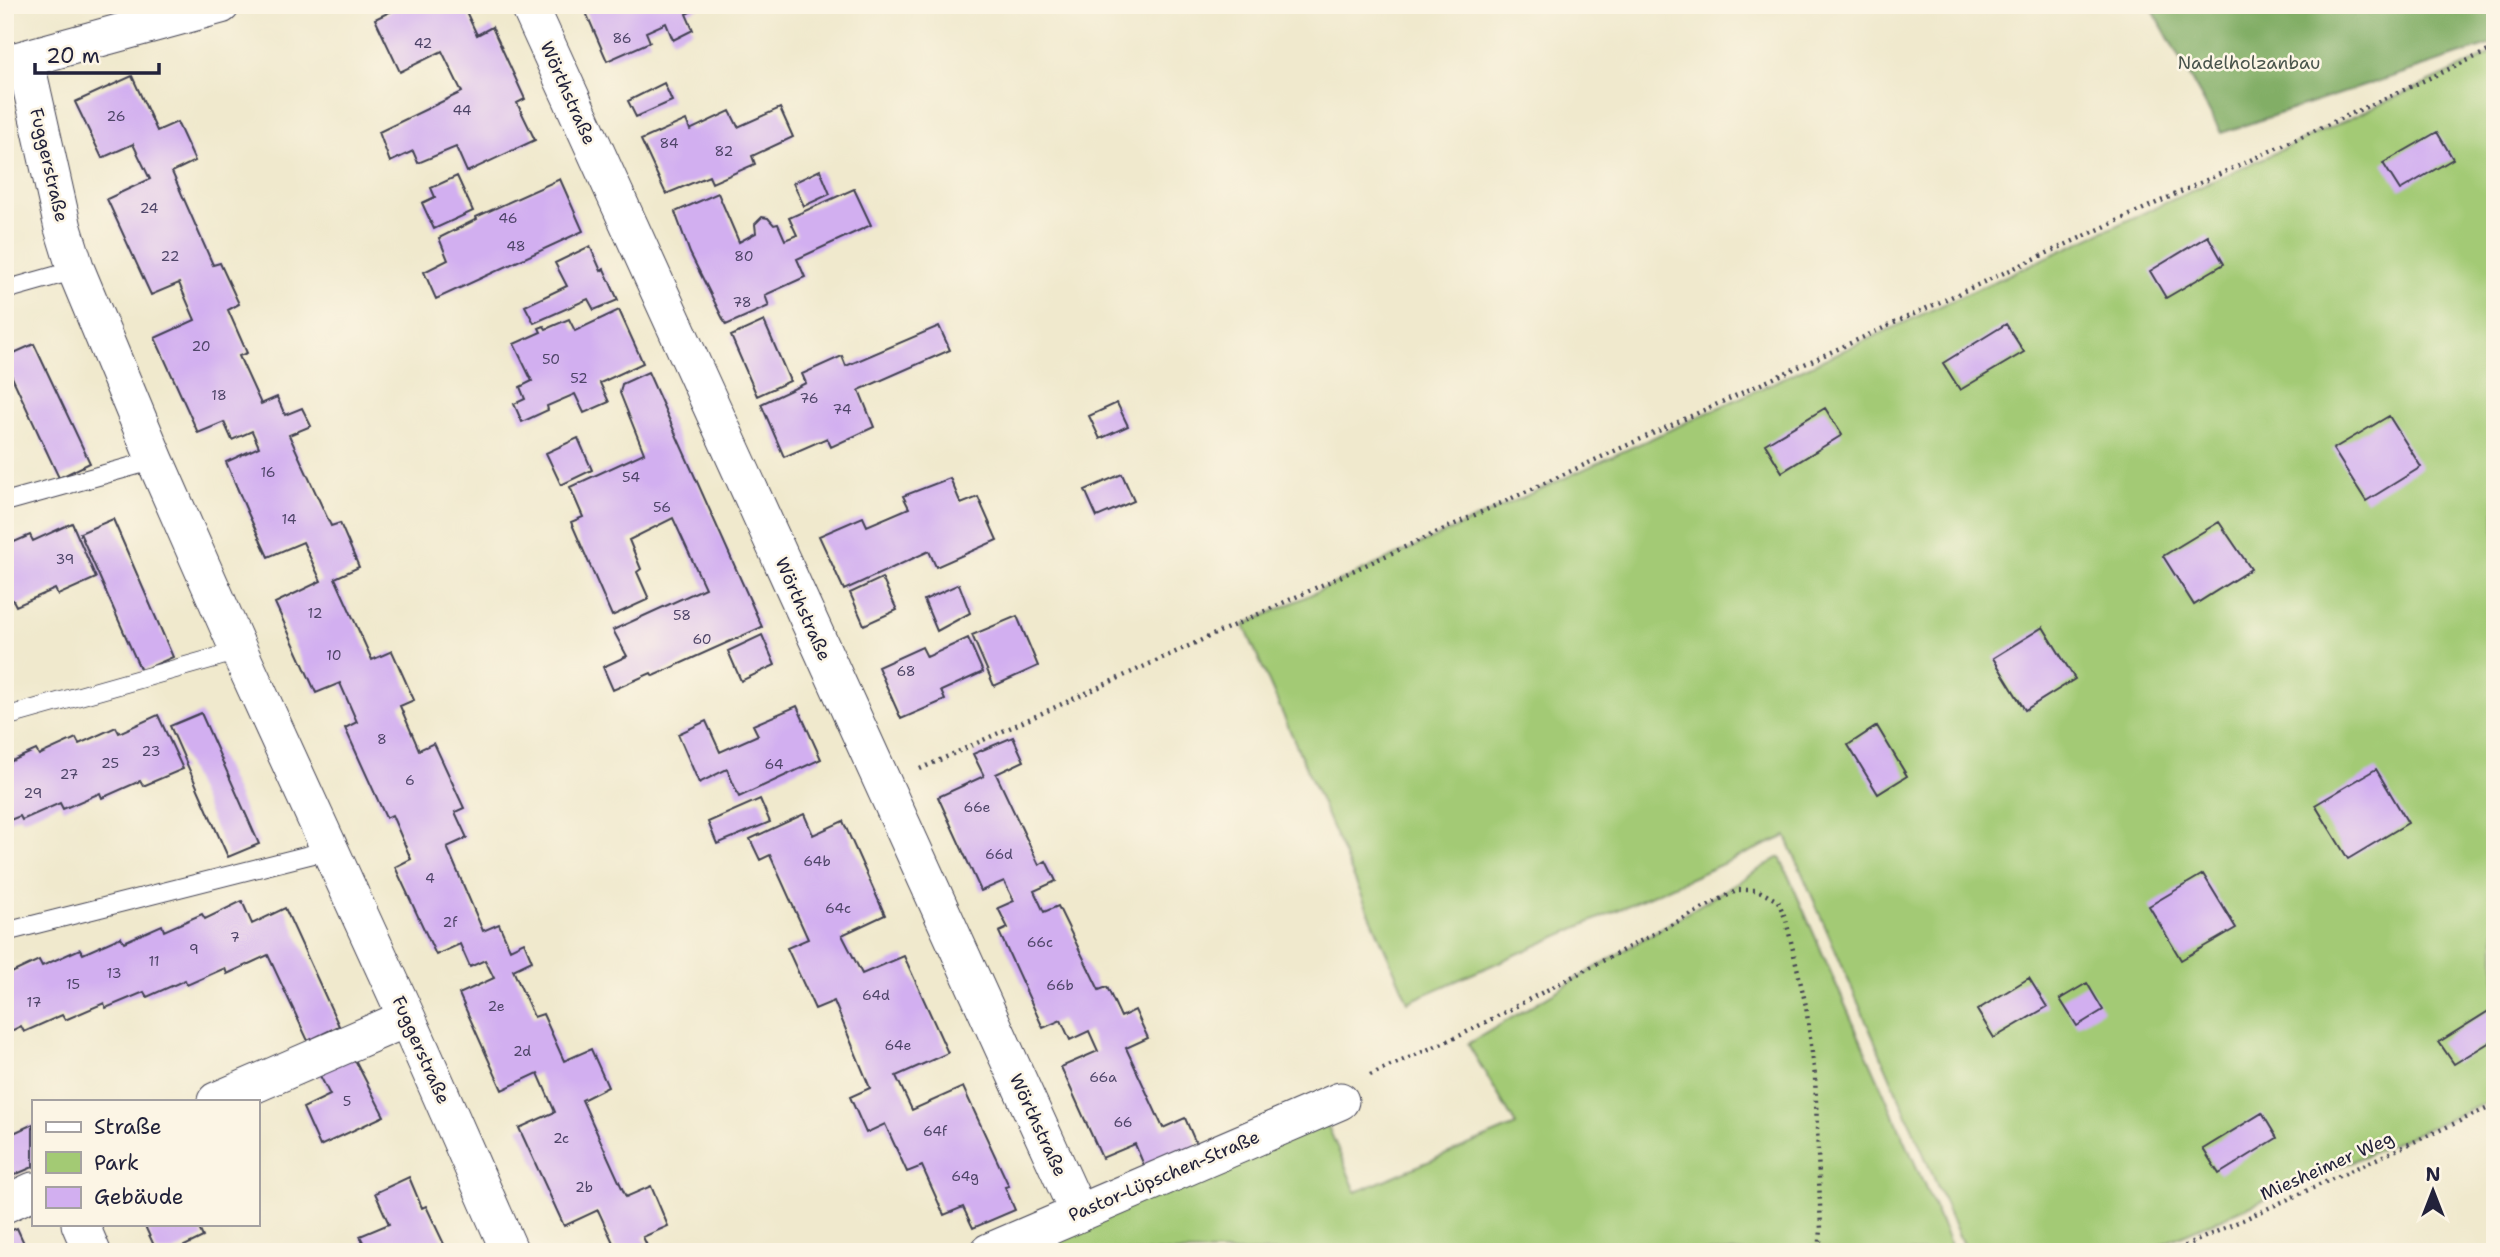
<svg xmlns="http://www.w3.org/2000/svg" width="2500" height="1257" font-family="'Shantell Sans',sans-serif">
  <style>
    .green { fill: #a3ca74; stroke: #627658; stroke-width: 2 }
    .forest { fill: #82ae66; stroke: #526850; stroke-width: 2 }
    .building { fill: #d2aff0 }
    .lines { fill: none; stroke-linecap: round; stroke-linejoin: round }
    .service-casing { stroke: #414051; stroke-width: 20 }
    .minor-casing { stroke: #414051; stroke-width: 39 }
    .path { stroke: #414051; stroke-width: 4.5; stroke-dasharray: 2 5; stroke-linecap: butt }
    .service { stroke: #fff; stroke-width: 18 }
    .minor { stroke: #fff; stroke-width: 37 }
    .labels { text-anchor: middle; stroke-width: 5; stroke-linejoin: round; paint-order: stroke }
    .number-label { font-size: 14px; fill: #4e4568 }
    .park-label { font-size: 18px; fill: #49544c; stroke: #fcf5e5 }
    .street-label { font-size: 18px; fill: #22223b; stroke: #fcf5e5 }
  </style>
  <rect width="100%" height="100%" fill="#fcf5e5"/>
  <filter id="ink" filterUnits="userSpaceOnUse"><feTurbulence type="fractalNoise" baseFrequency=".0143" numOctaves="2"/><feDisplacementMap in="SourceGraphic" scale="14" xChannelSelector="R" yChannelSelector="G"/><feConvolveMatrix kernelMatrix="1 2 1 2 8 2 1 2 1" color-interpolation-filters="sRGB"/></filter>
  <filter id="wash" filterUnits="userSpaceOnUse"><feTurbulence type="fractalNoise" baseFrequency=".00686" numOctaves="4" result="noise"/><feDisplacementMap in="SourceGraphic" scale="28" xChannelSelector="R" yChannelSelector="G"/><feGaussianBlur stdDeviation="1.57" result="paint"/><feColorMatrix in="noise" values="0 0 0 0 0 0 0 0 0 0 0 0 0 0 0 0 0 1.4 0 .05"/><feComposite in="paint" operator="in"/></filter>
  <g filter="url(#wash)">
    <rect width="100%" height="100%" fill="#f0e9cd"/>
    <path class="green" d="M 2495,52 L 2495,1099 L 2144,1252 L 1966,1252 L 1786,836 L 1408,1002 L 1244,625 Z
      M 1780,857 L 1954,1252 L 1019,1252 L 1325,1119 L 1356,1192 L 1516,1125 L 1468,1044 Z"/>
    <path class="forest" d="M 2150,5 L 2495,5 L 2495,43 L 2221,133 Z"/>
    <g id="blocks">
      <path class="building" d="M 404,5 L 463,5 L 477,35 L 492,27 L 525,99 L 517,103 L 535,140 L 467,172 L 456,147 L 418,163 L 413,151 L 390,162 L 379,132 L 462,92 L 442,51 L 400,72 L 375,19 Z
        M 590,5 L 704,5 L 686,14 L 693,30 L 673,40 L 666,23 L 646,32 L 650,42 L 607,61 L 584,8 Z
        M 132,76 L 157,131 L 177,122 L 195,161 L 172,172 L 213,265 L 220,263 L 239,304 L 228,310 L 247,353 L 239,356 L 261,404 L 277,397 L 285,415 L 302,408 L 311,426 L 289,435 L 331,526 L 340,523 L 359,567 L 335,578 L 372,660 L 392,651 L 414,700 L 400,706 L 419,750 L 434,743 L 464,808 L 455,812 L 467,838 L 447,847 L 483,931 L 499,924 L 510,949 L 524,942 L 532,961 L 513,970 L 534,1017 L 543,1014 L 564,1061 L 591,1049 L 608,1087 L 582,1100 L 626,1197 L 651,1186 L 668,1226 L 643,1237 L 650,1252 L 610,1252 L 616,1249 L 598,1210 L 564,1226 L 519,1128 L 555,1112 L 538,1073 L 502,1090 L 459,994 L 494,978 L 485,960 L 470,967 L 460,944 L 436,955 L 395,867 L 411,859 L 392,815 L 386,818 L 345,728 L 357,722 L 340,683 L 316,693 L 275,603 L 321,581 L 303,542 L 268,557 L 247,511 L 226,462 L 259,447 L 252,431 L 232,440 L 224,422 L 198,433 L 155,338 L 195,320 L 179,283 L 151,295 L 107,199 L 150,179 L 133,144 L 102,158 L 75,102 Z
        M 664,83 L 672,101 L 636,117 L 628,101 Z
        M 780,108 L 793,137 L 752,156 L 755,164 L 712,183 L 709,176 L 666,194 L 641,140 L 686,120 L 690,130 L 730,111 L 738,127 Z
        M 2437,132 L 2453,159 L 2400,190 L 2383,163 Z
        M 820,170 L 830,194 L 804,206 L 793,183 Z
        M 457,176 L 473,211 L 434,229 L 422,203 L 435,197 L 431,188 Z
        M 560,179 L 583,231 L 436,299 L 424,272 L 448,260 L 439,238 L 477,219 L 476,217 Z
        M 854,189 L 871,225 L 797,259 L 805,277 L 765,295 L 769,306 L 726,325 L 690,253 L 675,212 L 718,193 L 739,242 L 756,233 L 755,224 L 762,217 L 768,218 L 774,225 L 778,224 L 785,240 L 797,235 L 789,218 Z
        M 2208,236 L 2224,264 L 2166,298 L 2150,271 Z
        M 590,246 L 601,271 L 604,269 L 618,300 L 594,310 L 588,299 L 534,323 L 525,306 L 567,286 L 555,263 Z
        M 619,310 L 643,363 L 600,383 L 609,402 L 584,413 L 575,394 L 547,406 L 548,410 L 522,422 L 514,404 L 525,399 L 520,387 L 532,381 L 514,344 L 541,332 L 539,328 L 544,326 L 546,329 L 569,319 L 575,331 Z
        M 764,321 L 790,381 L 757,396 L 731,336 Z
        M 2006,324 L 2024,352 L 1960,390 L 1943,363 Z
        M 939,326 L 950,350 L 859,390 L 874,427 L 831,447 L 827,438 L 784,457 L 761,404 L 806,383 L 802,374 L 842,356 L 846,366 Z
        M 34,344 L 90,463 L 59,478 L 5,362 L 5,357 Z
        M 648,372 L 762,627 L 653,676 L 651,673 L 613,690 L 603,667 L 627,656 L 613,630 L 705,588 L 673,518 L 629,540 L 641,569 L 637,572 L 649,599 L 612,616 L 571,522 L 583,517 L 570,487 L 644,453 L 620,393 L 622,384 Z
        M 1117,403 L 1128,426 L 1100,439 L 1089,416 Z
        M 1825,408 L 1842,435 L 1782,472 L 1765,444 Z
        M 2389,416 L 2421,467 L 2366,501 L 2333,449 Z
        M 578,438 L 592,470 L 561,485 L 546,453 Z
        M 1122,474 L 1134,501 L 1097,517 L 1085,490 Z
        M 950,478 L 961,504 L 978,497 L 997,540 L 936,567 L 929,551 L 844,590 L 819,536 L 863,517 L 867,526 L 909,508 L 903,496 Z
        M 113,519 L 173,657 L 141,671 L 80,533 Z
        M 2219,522 L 2251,569 L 2194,605 L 2163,556 Z
        M 72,523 L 96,578 L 58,595 L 55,589 L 16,606 L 13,600 L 5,603 L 5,546 L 30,535 L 33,541 Z
        M 882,578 L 897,610 L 864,625 L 850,593 Z
        M 959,584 L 970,613 L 937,631 L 924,600 Z
        M 1017,616 L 1038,666 L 994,686 L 972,635 Z
        M 2043,627 L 2075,679 L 2025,710 L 1993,658 Z
        M 762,635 L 775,665 L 741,681 L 728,651 Z
        M 968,638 L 983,672 L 941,691 L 945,700 L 901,719 L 878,667 L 922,647 L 927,657 Z
        M 797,706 L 821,759 L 739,797 L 727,769 L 699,783 L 678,734 L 706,721 L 720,752 L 758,735 L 753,725 Z
        M 201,713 L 259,844 L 228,857 L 170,726 Z
        M 158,715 L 183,769 L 143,786 L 140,781 L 102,798 L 100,793 L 63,809 L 60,803 L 22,820 L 20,816 L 5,822 L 5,764 L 36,750 L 39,755 L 76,738 L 79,744 L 116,727 L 119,733 Z
        M 1877,726 L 1907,776 L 1878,794 L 1848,745 Z
        M 1013,737 L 1024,761 L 996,774 L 1039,865 L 1046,861 L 1056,881 L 1034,891 L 1044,912 L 1058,906 L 1099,990 L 1107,987 L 1121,1017 L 1135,1010 L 1148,1038 L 1126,1048 L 1163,1128 L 1185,1118 L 1198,1148 L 1146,1170 L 1135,1144 L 1102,1158 L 1061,1067 L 1098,1051 L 1089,1031 L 1070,1040 L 1061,1020 L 1043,1028 L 999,932 L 1008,928 L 998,908 L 1014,901 L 1004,881 L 981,891 L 938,797 L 984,776 L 973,754 Z
        M 2376,769 L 2408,823 L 2348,859 L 2315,805 Z
        M 760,799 L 770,822 L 717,844 L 708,822 Z
        M 804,814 L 813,835 L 843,821 L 885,915 L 842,935 L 862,974 L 904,956 L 948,1053 L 896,1076 L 912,1110 L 963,1087 L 1009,1186 L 1005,1187 L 1015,1210 L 973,1228 L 963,1207 L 944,1215 L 922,1166 L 907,1172 L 885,1124 L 866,1133 L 850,1097 L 870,1088 L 834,1001 L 815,1009 L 787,948 L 808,939 L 770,855 L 760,860 L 750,839 Z
        M 2203,874 L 2236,928 L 2181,960 L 2149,906 Z
        M 242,901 L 252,924 L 285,908 L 339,1026 L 308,1041 L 268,955 L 227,974 L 225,968 L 187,985 L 185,980 L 147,997 L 144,992 L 106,1008 L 104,1003 L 65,1020 L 62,1015 L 24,1032 L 21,1026 L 5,1034 L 5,976 L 39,960 L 42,966 L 80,949 L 83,954 L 121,937 L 124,942 L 162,925 L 164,931 L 202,914 L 205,919 Z
        M 2029,978 L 2047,1007 L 1994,1038 L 1977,1010 Z
        M 2087,983 L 2103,1010 L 2077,1026 L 2060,999 Z
        M 2495,1007 L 2495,1039 L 2454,1064 L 2439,1042 Z
        M 350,1050 L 384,1116 L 320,1146 L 303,1108 L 330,1095 L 315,1066 Z
        M 2262,1113 L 2277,1138 L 2219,1174 L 2203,1149 Z
        M 33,1124 L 33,1167 L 5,1179 L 5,1137 Z
        M 409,1177 L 422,1208 L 426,1206 L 444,1244 L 428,1252 L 368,1252 L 360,1236 L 389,1224 L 375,1193 Z
        M 144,1224 L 197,1224 L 203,1237 L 172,1252 L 157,1252 Z
        M 17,1228 L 28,1252 L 5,1252 L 5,1233 Z"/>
    </g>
  </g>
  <g filter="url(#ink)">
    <use href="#blocks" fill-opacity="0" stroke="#414051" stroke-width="2"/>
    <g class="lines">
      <defs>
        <path id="service" d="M 5,290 L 76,270
          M 5,502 L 155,460
          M 5,717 L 239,651
          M 5,932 L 329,850"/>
        <path id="minor" d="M 529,5 L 1078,1212
          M 25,59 L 63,228 L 76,270 L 155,460 L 239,651 L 407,1018 L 510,1252
          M 5,64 L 221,5
          M 216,1101 L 407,1018
          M 5,1204 L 33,1191
          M 80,1224 L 92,1252
          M 989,1252 L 1340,1101"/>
      </defs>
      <use href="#service" class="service-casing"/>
      <use href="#minor" class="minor-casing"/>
      <path class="path" d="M 920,769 L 2495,48
        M 1370,1075 L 1461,1035 L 1738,890 L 1757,890 L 1778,901 L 1786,920 L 1806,1006 L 1815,1076 L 1821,1230 L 1819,1252
        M 2172,1252 L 2495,1105"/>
      <use href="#service" class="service"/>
      <use href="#minor" class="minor"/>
    </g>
  </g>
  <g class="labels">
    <g class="number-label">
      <text x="622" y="43">86</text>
      <text x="423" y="48">42</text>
      <text x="462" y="115">44</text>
      <text x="116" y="121">26</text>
      <text x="669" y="148">84</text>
      <text x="724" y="156">82</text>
      <text x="149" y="213">24</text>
      <text x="508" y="223">46</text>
      <text x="516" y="251">48</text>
      <text x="170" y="261">22</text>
      <text x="744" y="261">80</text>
      <text x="742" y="307">78</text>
      <text x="201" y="351">20</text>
      <text x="551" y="364">50</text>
      <text x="579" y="383">52</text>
      <text x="219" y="400">18</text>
      <text x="809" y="403">76</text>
      <text x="842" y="414">74</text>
      <text x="268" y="477">16</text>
      <text x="631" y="482">54</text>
      <text x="662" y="512">56</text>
      <text x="289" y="524">14</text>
      <text x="65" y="564">39</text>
      <text x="315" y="618">12</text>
      <text x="682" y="620">58</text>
      <text x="702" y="644">60</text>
      <text x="334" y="660">10</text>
      <text x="906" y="676">68</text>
      <text x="382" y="744">8</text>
      <text x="151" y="756">23</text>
      <text x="110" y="768">25</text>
      <text x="774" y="769">64</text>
      <text x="69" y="779">27</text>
      <text x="410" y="785">6</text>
      <text x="33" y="798">29</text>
      <text x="977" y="812">66e</text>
      <text x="999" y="859">66d</text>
      <text x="817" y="866">64b</text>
      <text x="430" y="883">4</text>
      <text x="838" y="913">64c</text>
      <text x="450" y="927">2f</text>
      <text x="235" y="942">7</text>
      <text x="1040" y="947">66c</text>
      <text x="194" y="954">9</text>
      <text x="154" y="966">11</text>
      <text x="114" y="978">13</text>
      <text x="73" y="989">15</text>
      <text x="1060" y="990">66b</text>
      <text x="876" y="1000">64d</text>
      <text x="34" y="1007">17</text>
      <text x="496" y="1011">2e</text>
      <text x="898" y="1050">64e</text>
      <text x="522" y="1056">2d</text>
      <text x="1103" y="1082">66a</text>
      <text x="347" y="1106">5</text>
      <text x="1123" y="1127">66</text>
      <text x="935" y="1136">64f</text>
      <text x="561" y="1143">2c</text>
      <text x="965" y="1181">64g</text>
      <text x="584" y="1192">2b</text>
    </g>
    <g class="park-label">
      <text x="2249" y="69">Nadelholzanbau</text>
    </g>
    <g class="street-label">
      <text transform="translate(568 93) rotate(66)" y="6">Wörthstraße</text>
      <text transform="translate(49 165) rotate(77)" y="6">Fuggerstraße</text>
      <text transform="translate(803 609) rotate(66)" y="6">Wörthstraße</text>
      <text transform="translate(421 1050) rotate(66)" y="6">Fuggerstraße</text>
      <text transform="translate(1038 1125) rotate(65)" y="6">Wörthstraße</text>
      <text transform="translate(2327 1166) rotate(-24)" y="6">Miesheimer Weg</text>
      <text transform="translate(1164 1176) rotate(-23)" y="6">Pastor-Lüpschen-Straße</text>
    </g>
  </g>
  <rect width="2500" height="1257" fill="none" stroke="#fcf5e5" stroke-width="28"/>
  <rect x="32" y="1100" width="228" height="126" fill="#fcf5e5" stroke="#a5a1a1" stroke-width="2"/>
  <rect x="46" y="1122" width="35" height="10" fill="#ffffff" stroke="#a5a1a1" stroke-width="2"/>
  <text x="94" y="1134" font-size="21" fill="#22223b">Straße</text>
  <rect x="46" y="1152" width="35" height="21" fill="#a3ca74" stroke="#a5a1a1" stroke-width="2"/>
  <text x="94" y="1170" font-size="21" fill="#22223b">Park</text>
  <rect x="46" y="1187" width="35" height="21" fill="#d2aff0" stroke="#a5a1a1" stroke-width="2"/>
  <text x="94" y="1204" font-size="21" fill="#22223b">Gebäude</text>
  <g transform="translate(2433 1191)" stroke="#fcf5e5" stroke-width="5" paint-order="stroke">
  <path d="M0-5L12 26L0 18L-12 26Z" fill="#22223b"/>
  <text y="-10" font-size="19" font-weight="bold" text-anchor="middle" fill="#22223b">N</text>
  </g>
  <path d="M35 63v10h124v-10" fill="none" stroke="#22223b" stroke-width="3.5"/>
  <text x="46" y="63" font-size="21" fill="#22223b" stroke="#fcf5e5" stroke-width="5" paint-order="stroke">20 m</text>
</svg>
